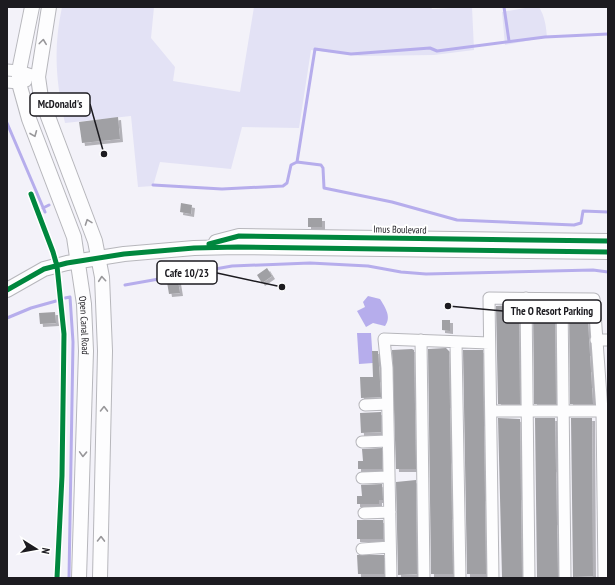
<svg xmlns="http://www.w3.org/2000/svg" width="615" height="585" font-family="'PT Sans Narrow',sans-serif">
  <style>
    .green { fill: #e3e2f5 }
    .water { fill: #b6adec }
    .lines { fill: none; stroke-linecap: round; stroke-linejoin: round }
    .stream { stroke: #b6adec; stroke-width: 3 }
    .building { fill: #a0a0a4; filter: url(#shadow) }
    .minor-casing { stroke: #b7b7bc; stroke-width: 13 }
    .major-casing { stroke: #b7b7bc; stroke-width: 16 }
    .minor { stroke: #fdfdfe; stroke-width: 11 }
    .major { stroke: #fdfdfe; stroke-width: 14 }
    .cycleway-casing { stroke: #fff; stroke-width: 8 }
    .cycleway { stroke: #00873e; stroke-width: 5 }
    .oneway { stroke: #98979a }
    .labels { text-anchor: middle; stroke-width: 4; stroke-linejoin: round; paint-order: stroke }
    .street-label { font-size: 10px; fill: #1c1b20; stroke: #fff }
    .leader { fill: none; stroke: #1c1b20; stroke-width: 1.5 }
    .callout-dot { fill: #1c1b20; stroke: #fff; stroke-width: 1.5 }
    .callout { fill: #fff; stroke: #1c1b20; stroke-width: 1.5 }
    .callout-label { font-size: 11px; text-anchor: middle; font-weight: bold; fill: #1c1b20 }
  </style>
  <defs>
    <filter id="shadow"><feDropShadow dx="3" dy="3" stdDeviation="0" flood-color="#0004"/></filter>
  </defs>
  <rect width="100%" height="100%" fill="#f3f2f9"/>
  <path class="green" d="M 62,7 L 154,7 L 151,38 L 175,67 L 173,81 L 240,92 L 254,7 L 431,7 L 432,9 L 472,7 L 474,50 L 434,55 L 360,56 L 311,50 L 299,128 L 242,127 L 231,169 L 160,162 L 153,186 L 138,187 L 131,116 L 65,123 C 56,82 53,49 62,7 Z
    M 531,7 L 539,7 C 545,17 546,26 547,37 L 505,45 L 502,12 Z"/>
  <path class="water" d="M 368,296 L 380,299 C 385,307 392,317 385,326 L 373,323 L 366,327 L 357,311 L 365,307 L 363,302 Z
    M 357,333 L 371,333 L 373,363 L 359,364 Z"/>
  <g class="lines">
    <path class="stream" d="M 504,7 L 509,41
      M 7,123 L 45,212
      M 297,162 L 315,49 L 351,54 L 430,48 L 437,51 L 545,37 L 608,34
      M 153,185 L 222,189 L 283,186 L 287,183 L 291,165 L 297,162 L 321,165 L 323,168 L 324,188 L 392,202 L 457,220 L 574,225 L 581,223 L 583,211 L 608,212
      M 43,208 L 49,205
      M 125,285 L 232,266 L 310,263 L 368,266 L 401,272 L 426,274 L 593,270 L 608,272
      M 65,298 L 70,297 L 73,342 L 69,578
      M 7,318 L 31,308 L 56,301"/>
  </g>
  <path class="building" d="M 118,117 L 120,139 L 82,143 L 79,122 Z
    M 181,203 L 192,205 L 191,214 L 180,212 Z
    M 308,218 L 322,218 L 322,227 L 308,227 Z
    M 267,268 L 272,276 L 262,283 L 257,275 Z
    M 178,281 L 180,293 L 169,294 L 167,282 Z
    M 517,305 L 519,306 L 520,404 L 498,404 L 496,306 Z
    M 533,306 L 555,307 L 556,404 L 534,404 Z
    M 569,306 L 587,306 L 593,404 L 570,404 Z
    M 55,312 L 56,323 L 40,324 L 39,313 Z
    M 442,320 L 450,320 L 450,331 L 442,330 Z
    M 446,348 L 449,351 L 453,574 L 431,574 L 428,349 Z
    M 412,349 L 414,350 L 416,469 L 396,469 L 392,350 Z
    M 463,350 L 483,350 L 486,574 L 467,574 Z
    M 372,351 L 378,351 L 381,397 L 361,398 L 360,377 L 373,377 Z
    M 381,412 L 381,432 L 361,433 L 360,413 Z
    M 498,418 L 520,419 L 522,577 L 502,577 Z
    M 535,418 L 555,418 L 558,577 L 537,577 Z
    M 571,418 L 592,418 L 593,576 L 573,577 Z
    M 382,448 L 382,469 L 358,469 L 358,461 L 363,461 L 362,449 Z
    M 416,480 L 417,574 L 398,575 L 396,482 Z
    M 382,484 L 383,500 L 379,500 L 379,504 L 357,504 L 357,496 L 362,496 L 361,485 Z
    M 357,520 L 383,520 L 383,539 L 357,539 Z
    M 357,555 L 384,555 L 384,574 L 358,574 Z"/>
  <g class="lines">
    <defs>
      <path id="minor" d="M 7,70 L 19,71 L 38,77
        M 7,82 L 19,83 L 26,81
        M 526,298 L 529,578
        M 562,299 L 565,578
        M 421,340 L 424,578
        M 596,340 L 608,340
        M 456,342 L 460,578
        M 365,405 L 387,404
        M 491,411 L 602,411
        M 362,442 L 388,441
        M 362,478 L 389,477
        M 364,513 L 390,512
        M 362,549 L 390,547
        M 391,578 L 387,368 L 384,339 L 489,343
        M 493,578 L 489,298 L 594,299 L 602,411 L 604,578"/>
      <g id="major">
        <path id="s1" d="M 32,7 L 19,71 L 19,83 L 29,119 L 74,237 L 84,304 L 86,351 L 79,578"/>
        <path d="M 49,7 L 38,77 L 41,98 L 95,241 L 102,277 L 105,351 L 100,578"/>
        <path d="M 216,242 L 239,236 L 608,241"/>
        <path d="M 7,290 L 44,269 L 67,263 L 124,254 L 194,248 L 238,247 L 608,252"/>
      </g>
    </defs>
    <use href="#minor" class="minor-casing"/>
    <use href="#major" class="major-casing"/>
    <use href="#minor" class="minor"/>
    <use href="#major" class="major"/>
    <defs>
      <path id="cycleway" d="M 31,194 L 53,252 L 57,266 L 64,334 L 62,476 L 57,578
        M 209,244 L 239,236 L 608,241
        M 7,290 L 44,269 L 67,263 L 124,254 L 194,248 L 238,247 L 608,252"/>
    </defs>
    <use href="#cycleway" class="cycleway-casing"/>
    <use href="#cycleway" class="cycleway"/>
  </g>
  <defs><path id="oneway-chevron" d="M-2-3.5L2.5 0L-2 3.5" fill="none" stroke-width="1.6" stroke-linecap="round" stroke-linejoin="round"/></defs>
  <g class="oneway">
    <use href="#oneway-chevron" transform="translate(43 42) rotate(-83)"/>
    <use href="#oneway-chevron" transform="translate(34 134) rotate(68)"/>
    <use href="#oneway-chevron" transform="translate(88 222) rotate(-110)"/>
    <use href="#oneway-chevron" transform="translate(102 279) rotate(-95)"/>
    <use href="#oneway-chevron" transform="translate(104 409) rotate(-89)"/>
    <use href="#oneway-chevron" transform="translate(83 454) rotate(92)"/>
    <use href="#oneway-chevron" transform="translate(101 539) rotate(-89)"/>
  </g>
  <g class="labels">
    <g class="street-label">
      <text transform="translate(400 229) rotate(1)" y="4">Imus Boulevard</text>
      <text dy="4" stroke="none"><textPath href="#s1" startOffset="330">Open Canal Road</textPath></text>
    </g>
  </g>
  <path class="leader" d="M104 154L90 104M282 287L217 273M448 306L503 311"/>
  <g class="callout-dot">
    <circle cx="104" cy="154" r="4"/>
    <circle cx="282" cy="287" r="4"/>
    <circle cx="448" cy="306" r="4"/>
  </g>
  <g class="callout">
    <rect x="30" y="93" width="60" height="23" rx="4"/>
    <rect x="157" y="261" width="60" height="23" rx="4"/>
    <rect x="503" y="300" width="98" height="23" rx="4"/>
  </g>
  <g class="callout-label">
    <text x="60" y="108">McDonald's</text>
    <text x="187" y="277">Cafe 10/23</text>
    <text x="552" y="315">The O Resort Parking</text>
  </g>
  <rect width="615" height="585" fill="none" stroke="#1c1b20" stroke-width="16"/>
  <g transform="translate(36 549) rotate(101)" stroke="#ffffff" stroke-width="3" paint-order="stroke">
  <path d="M0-3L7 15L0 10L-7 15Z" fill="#1c1b20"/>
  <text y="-6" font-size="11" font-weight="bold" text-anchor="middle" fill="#1c1b20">N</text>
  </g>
</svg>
